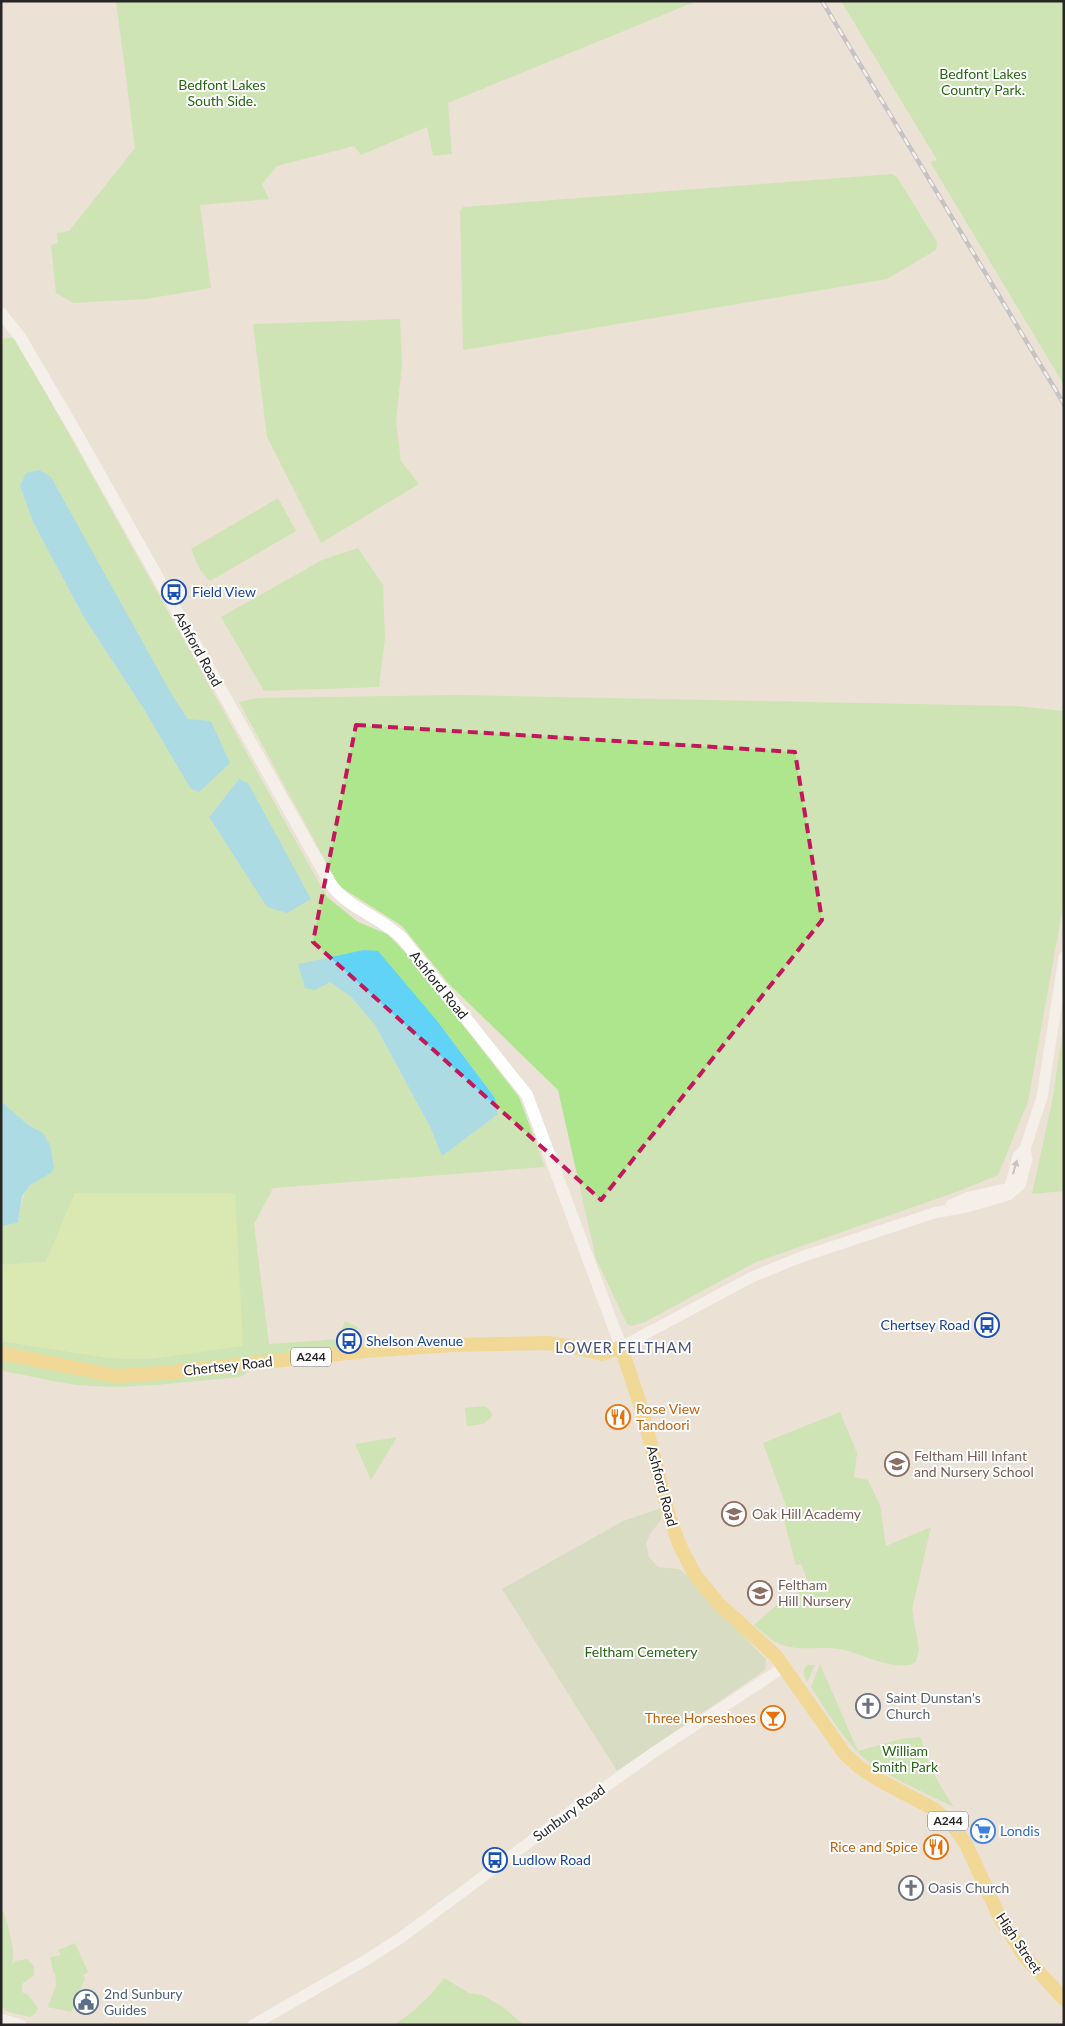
<svg xmlns="http://www.w3.org/2000/svg" width="1065" height="2026" font-family="Lato,sans-serif">
  <style>
    .green { fill: #aee68e; fill-rule: evenodd }
    .cemetery { fill: #c2d6ac }
    .pitch { fill: #c6ef88 }
    .water { fill: #60d3f6 }
    .lines { fill: none; stroke-linecap: round; stroke-linejoin: round }
    .tertiary { stroke: #fff; stroke-width: 11 }
    .secondary { stroke: #fff; stroke-width: 12 }
    .primary { stroke: #f9cc4c; stroke-width: 14 }
    .rail-casing { stroke: #999eb3; stroke-width: 4.5 }
    .rail { stroke: #fff; stroke-width: 2.5; stroke-dasharray: 8; stroke-linecap: butt }
    .oneway { fill: #9d9d9d }
    .marked { fill: none; stroke: #c2185b; stroke-width: 4; stroke-dasharray: 10 6; stroke-linejoin: round }
    .labels { text-anchor: middle; stroke-width: 4; stroke-linejoin: round; paint-order: stroke }
    .shield { fill: #fff; stroke: #676767; stroke-width: 1 }
    .shield-label { font-size: 12px; font-weight: bold; fill: #262626 }
    .park-label { font-size: 14px; fill: #276614; stroke: #fff }
    .transit-label { font-size: 14px; fill: #164399; stroke: #fff; text-anchor: start }
    .street-label { font-size: 14px; fill: #262626; stroke: #fff }
    .food-label { font-size: 14px; fill: #c56008; stroke: #fff; text-anchor: end }
    .education-label { font-size: 14px; fill: #785e54; stroke: #fff; text-anchor: start }
    .worship-label { font-size: 14px; fill: #5b616d; stroke: #fff; text-anchor: start }
    .shop-label { font-size: 14px; fill: #366cbe; stroke: #fff; text-anchor: start }
    .service-label { font-size: 14px; fill: #4e5e75; stroke: #fff; text-anchor: start }
    .neighbourhood-label { font-size: 15px; letter-spacing: 1px; fill: #455079; stroke: #fff }
  </style>
  <rect width="100%" height="100%" fill="#ebe1d6"/>
  <path class="green" d="M 116,1 L 697,1 L 448,103 L 452,154 L 433,156 L 427,127 L 361,155 L 354,146 L 277,166 L 262,184 L 269,199 L 200,205 L 211,288 L 146,299 L 73,303 L 56,293 L 51,245 L 58,243 L 57,233 L 69,231 L 135,148 Z
    M 841,1 L 1064,1 L 1064,385 L 930,162 L 937,160 Z
    M 892,174 L 897,177 L 937,242 L 936,250 L 887,279 L 463,350 L 460,211 L 463,207 Z
    M 400,319 L 402,365 L 396,422 L 401,461 L 419,484 L 321,543 L 267,437 L 253,324 Z
    M 15,337 L 327,897 L 358,922 L 387,934 L 409,956 L 519,1097 L 545,1167 L 273,1188 L 254,1224 L 269,1344 L 339,1339 L 345,1321 L 358,1327 L 349,1343 L 344,1348 L 116,1372 L 1,1351 L 1,1341 L 110,1358 L 150,1359 L 75,1193 L 46,1262 L 1,1265 L 1,1226 L 18,1223 C 24,1193 21,1186 51,1173 L 43,1133 L 27,1124 L 1,1101 L 1,339 ZM 20,486 L 171,693 L 188,719 L 190,788 L 145,711 L 83,616 L 33,522 ZM 239,779 L 229,848 L 209,817 ZM 330,982 L 438,1022 L 495,1098 L 498,1114 L 442,1155 L 430,1127 L 375,1025 L 351,997 Z
    M 278,498 L 296,531 L 210,581 L 200,570 L 191,549 Z
    M 358,548 L 383,585 L 385,639 L 379,687 L 264,691 L 221,617 L 322,560 Z
    M 457,695 L 1017,706 L 1064,711 L 1064,901 L 1028,1102 L 998,1175 L 959,1191 L 756,1262 L 645,1322 L 631,1326 L 627,1324 L 596,1259 L 558,1090 L 449,984 L 402,926 L 339,886 L 239,702 L 259,698 Z
    M 1064,1021 L 1064,1191 L 1032,1194 L 1053,1097 Z
    M 1,1353 L 102,1374 L 247,1363 C 247,1371 248,1374 240,1377 C 190,1381 141,1389 91,1386 C 61,1385 31,1375 1,1371 Z
    M 484,1406 L 489,1409 L 492,1414 L 491,1418 L 483,1424 L 467,1426 L 465,1408 Z
    M 840,1412 L 857,1453 L 854,1477 L 868,1480 L 880,1505 L 886,1546 L 931,1527 L 912,1610 L 919,1649 L 916,1662 C 901,1673 862,1655 845,1650 C 824,1645 803,1652 783,1645 C 773,1642 762,1632 754,1625 L 781,1601 L 810,1586 L 801,1564 L 796,1565 L 783,1517 L 788,1511 L 763,1443 Z
    M 397,1437 L 371,1480 L 355,1444 Z
    M 820,1664 L 858,1751 L 901,1739 L 921,1737 C 926,1763 939,1784 954,1807 C 927,1794 899,1782 874,1766 C 847,1747 829,1714 811,1687 Z
    M 807,1665 L 815,1665 L 807,1682 C 804,1677 802,1670 807,1665 Z
    M 1,1905 C 7,1923 16,1947 12,1965 L 15,1961 L 27,1959 L 34,1966 L 34,1975 L 22,1984 L 22,1992 L 28,1995 L 38,2008 L 35,2014 L 30,2017 L 5,2011 L 3,2007 L 1,2009 Z
    M 75,1943 L 88,1972 L 83,1975 L 85,1978 L 71,2012 L 48,2007 L 56,1984 L 55,1972 L 54,1975 L 50,1957 L 61,1955 L 58,1950 Z
    M 444,1978 L 469,1993 L 482,1995 L 503,2007 L 524,2025 L 394,2025 C 413,2013 431,1996 444,1978 Z"/>
  <path class="cemetery" d="M 661,1508 L 661,1520 L 650,1534 L 646,1544 L 649,1557 L 658,1567 L 679,1569 L 688,1576 L 700,1592 L 766,1659 L 765,1670 L 617,1771 L 502,1589 L 623,1521 Z"/>
  <path class="pitch" d="M 75,1193 L 235,1193 L 243,1346 L 150,1359 L 110,1358 L 1,1341 L 1,1265 L 46,1262 Z"/>
  <path class="water" d="M 39,470 L 51,477 L 171,693 L 188,719 L 211,721 L 230,763 L 199,792 L 190,788 L 145,711 L 83,616 L 33,522 L 20,486 L 26,473 Z
    M 239,779 L 248,783 L 311,899 L 287,913 L 267,907 L 209,817 Z
    M 364,950 L 378,951 L 438,1022 L 495,1098 L 498,1114 L 442,1156 L 430,1127 L 375,1025 L 351,997 L 330,982 L 315,990 L 305,988 L 298,964 Z
    M 1,1101 L 27,1124 L 43,1133 L 50,1145 L 54,1167 L 51,1173 L 30,1185 L 22,1196 L 18,1223 L 1,1226 Z"/>
  <g class="lines">
    <path class="tertiary" d="M 951,1205 L 969,1197 L 1010,1188 L 1018,1156 L 1025,1149 L 1042,1097 L 1064,957
      M 621,1347 L 752,1277 L 801,1257 L 934,1213 L 971,1206 L 1008,1195 L 1020,1185 L 1027,1159 L 1025,1149
      M 1,2019 L 21,2025
      M 253,2025 L 366,1960 L 399,1939 L 578,1806 L 656,1751 L 784,1667"/>
    <path class="secondary" d="M 1,313 L 20,337 L 77,434 L 330,883 C 348,909 380,916 402,938 L 527,1095 L 621,1347"/>
    <path class="primary" d="M 1,1353 L 116,1376 L 163,1373 L 366,1351 L 452,1345 L 548,1343 L 573,1347 L 602,1354 L 621,1347 L 642,1410 L 669,1516 L 680,1546 L 695,1575 L 719,1604 L 776,1656 L 844,1753 L 859,1767 L 879,1780 L 934,1809 L 953,1826 L 966,1844 L 1000,1918 L 1025,1957 L 1064,1999"/>
    <defs>
      <path id="rail" d="M 822,1 L 1064,404"/>
    </defs>
    <use href="#rail" class="rail-casing"/>
    <use href="#rail" class="rail"/>
  </g>
  <defs><path id="oneway-solid" d="M-6-.8H1V-3.2L6.5 0L1 3.2V.8H-6Z" transform="scale(1.25)"/></defs>
  <use class="oneway" href="#oneway-solid" transform="translate(1015 1167) rotate(-74)"/>
  <path d="M0 0H1065V2026H0ZM 356,725 L 795,752 L 822,920 L 601,1200 L 313,942 Z" fill="#ebe1d6" fill-opacity=".55" fill-rule="evenodd"/>
  <path class="marked" d="M 356,725 L 795,752 L 822,920 L 601,1200 L 313,942 Z"/>
  <defs>
    <symbol id="bus-ring" viewBox="-11 -11 22 22"><circle r="9.5" fill="#fff" stroke="#1a4fb4" stroke-width="1.5"/><path d="M-5-6H5V4H4V6H2V4H-2V6H-4V4H-5ZM-3.5-4V0h7V-4ZM-3.5 1.2v1.5H-2V1.2ZM2 1.2v1.5H3.5V1.2Z" fill="#1a4fb4"/></symbol>
    <symbol id="restaurant-ring" viewBox="-11 -11 22 22"><circle r="9.5" fill="#fff" stroke="#e8710a" stroke-width="1.5"/><path d="M-5-6h1v4h1v-4h1v4h1v-4h1v5L-1.5 .5V6h-2V.5L-5-1ZM5-6V6H3V1.5H1.5Q1.5-4 5-6Z" fill="#e8710a"/></symbol>
    <symbol id="school-ring" viewBox="-11 -11 22 22"><circle r="9.5" fill="#fff" stroke="#8d6e63" stroke-width="1.5"/><path d="M0-5L7-2L0 1L-7-2ZM-4 1L0 2.5L4 1V4Q0 6-4 4Z" fill="#8d6e63"/></symbol>
    <symbol id="church-ring" viewBox="-11 -11 22 22"><circle r="9.5" fill="#fff" stroke="#6b7280" stroke-width="1.5"/><path d="M-1.2-6h2.4v3.5h3.3v2.4h-3.3V6h-2.4V-.1h-3.3v-2.4h3.3Z" fill="#6b7280"/></symbol>
    <symbol id="bar-ring" viewBox="-11 -11 22 22"><circle r="9.5" fill="#fff" stroke="#e8710a" stroke-width="1.5"/><path d="M-6-5H6L.8 .8V4.5H3.5V6h-7V4.5H-.8V.8Z" fill="#e8710a"/></symbol>
    <symbol id="supermarket-ring" viewBox="-11 -11 22 22"><circle r="9.5" fill="#fff" stroke="#3f7fe0" stroke-width="1.5"/><path d="M-6-5.5h2.5l.6 2H6L4.5 2H-2.5L-4.4-4H-6ZM-1.5 3.2a1.3 1.3 0 1 0 .1 0ZM3 3.2a1.3 1.3 0 1 0 .1 0Z" fill="#3f7fe0"/></symbol>
    <symbol id="civic-ring" viewBox="-11 -11 22 22"><circle r="9.5" fill="#fff" stroke="#5c6f8a" stroke-width="1.5"/><path d="M-.6-6.5H3V-4.5H.6V-3L4-1V1h2V6H-6V1h2V-1L-.6-3ZM-1.2 2.5V6h2.4V2.5Z" fill="#5c6f8a"/></symbol>
  </defs>
  <g fill-rule="evenodd">
    <use href="#bus-ring" x="160" y="578" width="28" height="28"/>
    <use href="#bus-ring" x="973" y="1311" width="28" height="28"/>
    <use href="#bus-ring" x="335" y="1327" width="28" height="28"/>
    <use href="#restaurant-ring" x="604" y="1403" width="28" height="28"/>
    <use href="#school-ring" x="883" y="1450" width="28" height="28"/>
    <use href="#school-ring" x="720" y="1500" width="28" height="28"/>
    <use href="#school-ring" x="746" y="1579" width="28" height="28"/>
    <use href="#church-ring" x="854" y="1692" width="28" height="28"/>
    <use href="#bar-ring" x="759" y="1704" width="28" height="28"/>
    <use href="#supermarket-ring" x="969" y="1817" width="28" height="28"/>
    <use href="#restaurant-ring" x="922" y="1833" width="28" height="28"/>
    <use href="#bus-ring" x="481" y="1846" width="28" height="28"/>
    <use href="#church-ring" x="897" y="1874" width="28" height="28"/>
    <use href="#civic-ring" x="72" y="1988" width="28" height="28"/>
  </g>
  <g class="labels">
    <g class="shield">
      <rect x="291" y="1347.5" width="40" height="19" rx="4"/>
      <rect x="928" y="1811.5" width="40" height="19" rx="4"/>
    </g>
    <g class="shield-label">
      <text x="311" y="1361">A244</text>
      <text x="948" y="1825">A244</text>
    </g>
    <g class="park-label">
      <text x="983" y="79">Bedfont Lakes<tspan x="983" dy="16">Country Park.</tspan></text>
      <text x="222" y="90">Bedfont Lakes<tspan x="222" dy="16">South Side.</tspan></text>
      <text x="641" y="1657">Feltham Cemetery</text>
      <text x="905" y="1756">William<tspan x="905" dy="16">Smith Park</tspan></text>
    </g>
    <g class="transit-label">
      <text x="192" y="597">Field View</text>
      <text x="970" y="1330" text-anchor="end">Chertsey Road</text>
      <text x="366" y="1346">Shelson Avenue</text>
      <text x="512" y="1865">Ludlow Road</text>
    </g>
    <g class="street-label">
      <text transform="translate(198 649) rotate(61)" y="5">Ashford Road</text>
      <text transform="translate(439 985) rotate(51)" y="5">Ashford Road</text>
      <text transform="translate(228 1366) rotate(-6)" y="5">Chertsey Road</text>
      <text transform="translate(662 1486) rotate(75)" y="5">Ashford Road</text>
      <text transform="translate(569 1813) rotate(-36)" y="5">Sunbury Road</text>
      <text transform="translate(1019 1943) rotate(56)" y="5">High Street</text>
    </g>
    <g class="food-label">
      <text x="636" y="1414" text-anchor="start">Rose View<tspan x="636" dy="16">Tandoori</tspan></text>
      <text x="756" y="1723">Three Horseshoes</text>
      <text x="918" y="1852">Rice and Spice</text>
    </g>
    <g class="education-label">
      <text x="914" y="1461">Feltham Hill Infant<tspan x="914" dy="16">and Nursery School</tspan></text>
      <text x="752" y="1519">Oak Hill Academy</text>
      <text x="778" y="1590">Feltham<tspan x="778" dy="16">Hill Nursery</tspan></text>
    </g>
    <g class="worship-label">
      <text x="886" y="1703">Saint Dunstan's<tspan x="886" dy="16">Church</tspan></text>
      <text x="928" y="1893">Oasis Church</text>
    </g>
    <g class="shop-label">
      <text x="1000" y="1836">Londis</text>
    </g>
    <g class="service-label">
      <text x="104" y="1999">2nd Sunbury<tspan x="104" dy="16">Guides</tspan></text>
    </g>
    <g class="neighbourhood-label">
      <text x="624" y="1353">LOWER FELTHAM</text>
    </g>
  </g>
  <rect width="1065" height="2026" fill="none" stroke="#262626" stroke-width="5"/>
</svg>
